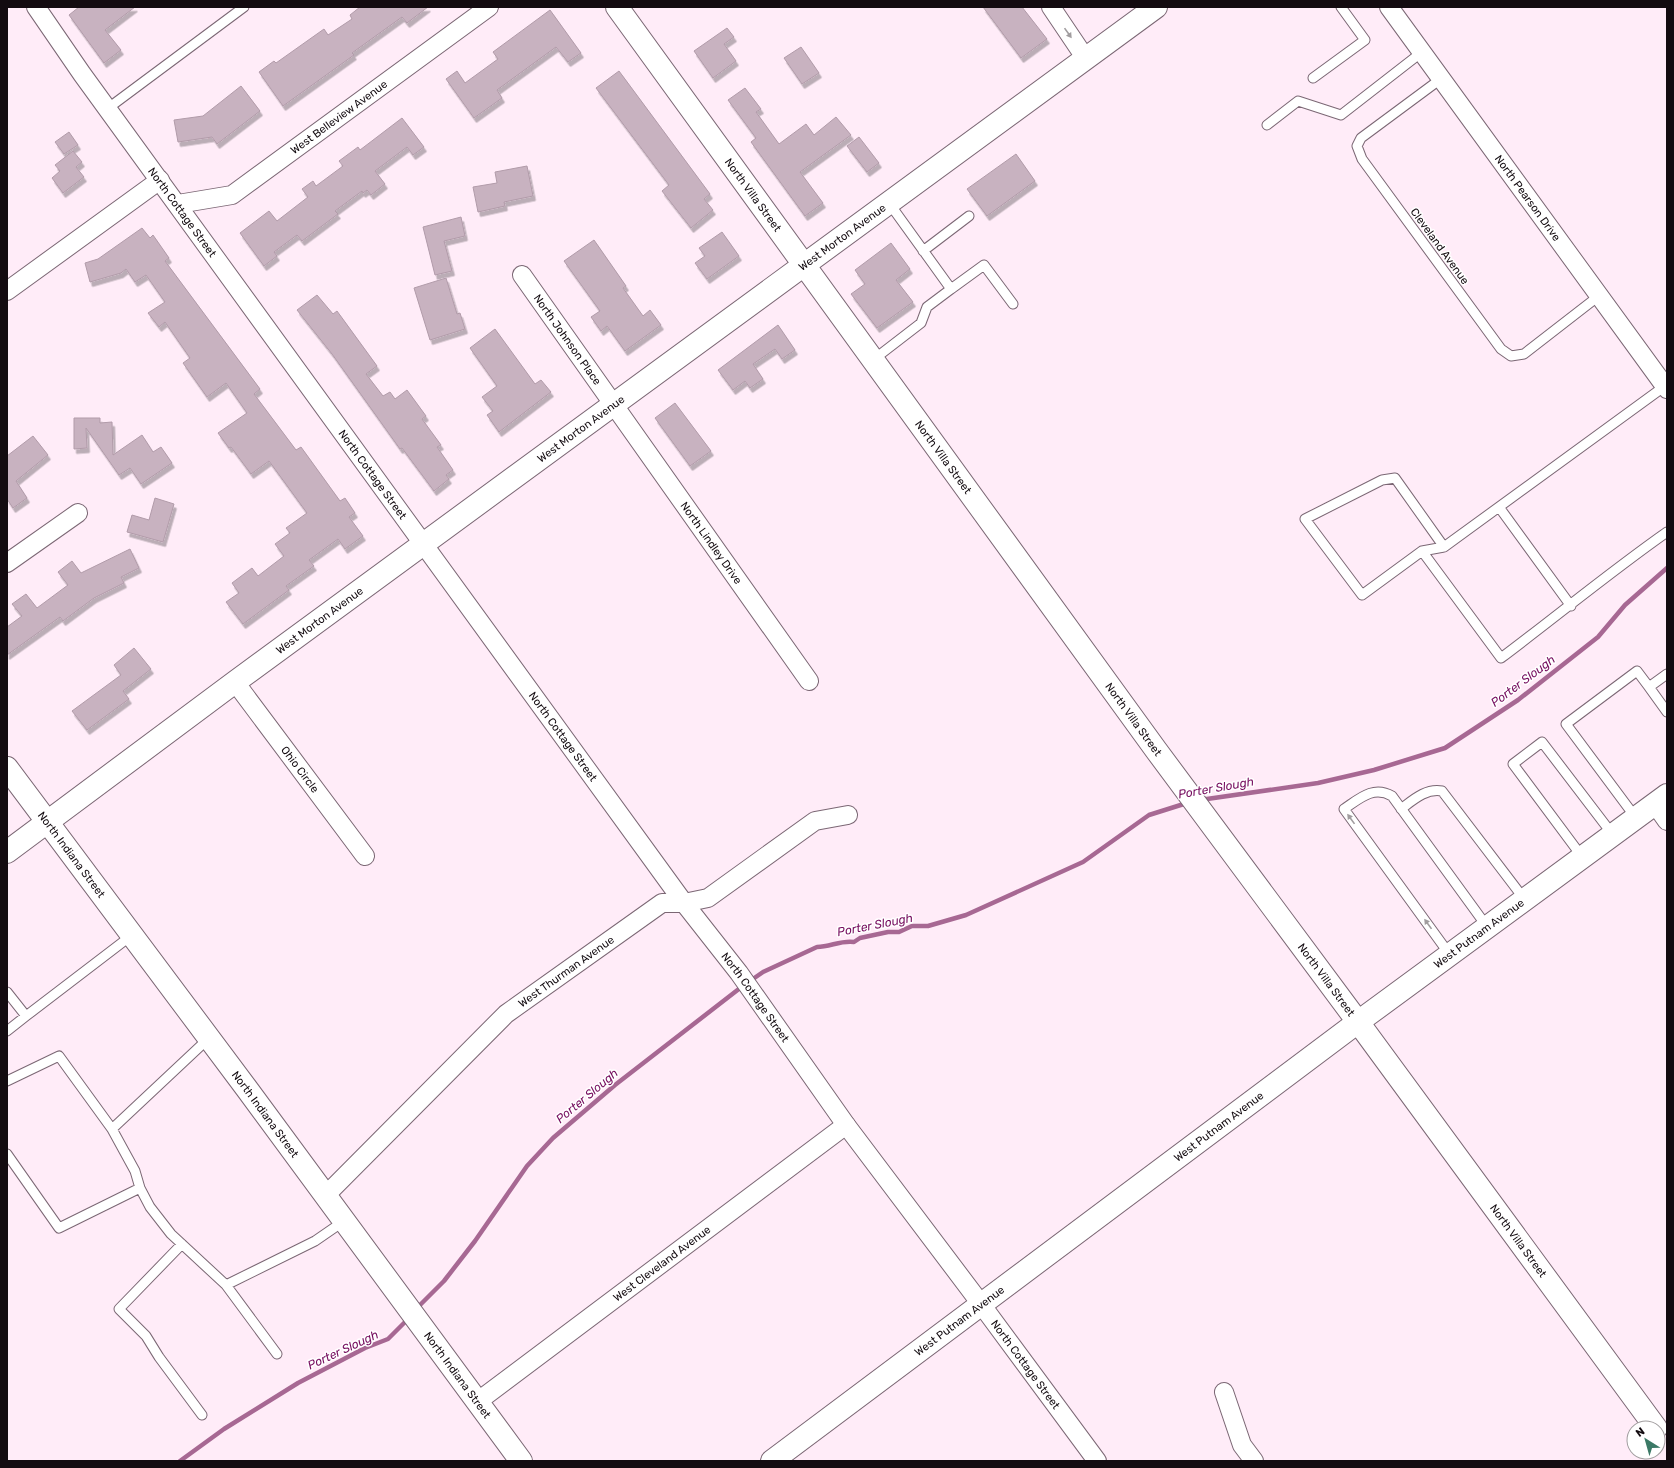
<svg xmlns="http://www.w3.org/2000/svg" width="1674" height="1468" font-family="Rubik,sans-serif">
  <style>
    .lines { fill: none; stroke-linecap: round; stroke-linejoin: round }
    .stream { stroke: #a76893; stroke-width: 4.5 }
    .building { fill: #c8b2c0; stroke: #b19ba9; filter: url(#shadow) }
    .lane-casing { stroke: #7b6774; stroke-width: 11 }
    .street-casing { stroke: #7b6774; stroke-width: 20 }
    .secondary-casing { stroke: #7b6774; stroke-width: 24 }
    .lane { stroke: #fff; stroke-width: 9 }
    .street { stroke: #fff; stroke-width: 18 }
    .secondary { stroke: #fff; stroke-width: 22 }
    .oneway { fill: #a19d9f }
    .labels { text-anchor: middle; stroke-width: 3; stroke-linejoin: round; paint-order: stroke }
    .street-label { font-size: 11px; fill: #130b10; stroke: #fff }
    .water-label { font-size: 12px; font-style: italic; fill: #740a5d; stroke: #fff }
  </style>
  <defs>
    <filter id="shadow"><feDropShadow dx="2.5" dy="4.5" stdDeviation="0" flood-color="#0004"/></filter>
  </defs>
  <rect width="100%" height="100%" fill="#ffecf8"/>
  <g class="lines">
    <path class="stream" d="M 1200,800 L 1318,783 L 1374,770 L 1445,748 L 1518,700 L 1598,637 L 1625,605 L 1667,568
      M 750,981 L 763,972 L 817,947 C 830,947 841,940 854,942 L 860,938 L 888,932 L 899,932 L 912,926 L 928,926 L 966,915 L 1083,862 L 1149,815 L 1187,803
      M 416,1309 L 444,1281 L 475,1241 L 527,1166 L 553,1138 L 615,1085 L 744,985
      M 180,1461 L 224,1429 L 298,1383 L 365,1348 L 388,1339 L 409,1318"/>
  </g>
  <path class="building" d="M 79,7 L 135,7 L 105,30 L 121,50 L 104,63 L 69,15 Z
    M 360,7 L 428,7 L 407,23 L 402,17 L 352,53 L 354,55 L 283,106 L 259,72 L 274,61 L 276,63 L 324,29 L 328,35 L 352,19 L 350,15 Z
    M 983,7 L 1022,7 L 1047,39 L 1021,58 Z
    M 550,10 L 581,53 L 568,62 L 556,47 L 497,90 L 502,98 L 474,118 L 446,79 L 457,71 L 465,83 L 498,59 L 493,52 Z
    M 727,28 L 734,37 L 724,44 L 736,61 L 713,78 L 694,51 Z
    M 801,47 L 819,73 L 802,84 L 784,58 Z
    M 619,71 L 710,194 L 704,199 L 713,210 L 691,228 L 662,191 L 669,185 L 596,88 Z
    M 241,86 L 260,111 L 217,144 L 212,137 L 178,142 L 174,120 L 203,116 Z
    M 745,88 L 761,109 L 756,112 L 779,144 L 806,124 L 814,135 L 836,117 L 851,135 L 800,172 L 823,203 L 805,216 L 751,142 L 756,138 L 728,100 Z
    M 402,118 L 424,147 L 413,155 L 407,147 L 375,171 L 385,184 L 371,195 L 367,190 L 363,193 L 362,191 L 335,211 L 338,214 L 302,241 L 297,235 L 274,252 L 277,256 L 264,266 L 240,233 L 269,211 L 277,221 L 308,197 L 302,189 L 313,181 L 316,186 L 343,166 L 339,161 L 358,147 L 360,150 Z
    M 69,132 L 78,145 L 64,154 L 55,142 Z
    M 859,137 L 879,163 L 867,172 L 847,146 Z
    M 73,151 L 82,162 L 76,167 L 84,177 L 63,193 L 52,178 L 60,171 L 55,165 Z
    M 1016,154 L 1035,181 L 987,216 L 967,189 Z
    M 527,166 L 533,196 L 504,202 L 505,206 L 478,212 L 473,187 L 497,183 L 495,172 Z
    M 461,217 L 465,236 L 444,241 L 452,271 L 435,275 L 423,227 Z
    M 142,228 L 150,238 L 153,235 L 169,258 L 165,261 L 260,389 L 254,394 L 296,450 L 301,447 L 340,501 L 345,498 L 355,513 L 349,517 L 363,536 L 345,549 L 338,539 L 309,560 L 314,566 L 286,586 L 289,590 L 243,624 L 226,602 L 239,593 L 232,583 L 252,568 L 258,576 L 284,556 L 275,544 L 290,533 L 286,528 L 307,513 L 269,461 L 251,474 L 231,447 L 229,448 L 218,433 L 247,413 L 226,383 L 207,397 L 183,363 L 190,358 L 165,322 L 159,327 L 148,313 L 165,302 L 146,275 L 135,282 L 126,269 L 121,273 L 90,282 L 85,263 L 98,259 Z
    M 722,232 L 739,256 L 707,279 L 695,263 L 705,256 L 699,248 Z
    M 594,240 L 626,286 L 623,288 L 643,316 L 650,310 L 661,325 L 625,351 L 607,326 L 601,331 L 591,317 L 600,311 L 564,261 Z
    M 891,243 L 910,269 L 896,280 L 913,302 L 877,328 L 851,294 L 865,284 L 855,270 Z
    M 446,278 L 457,314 L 460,313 L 465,329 L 430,340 L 414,288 Z
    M 317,295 L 333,314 L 337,311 L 377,366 L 366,374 L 383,396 L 390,392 L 395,399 L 407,390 L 426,416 L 422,419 L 441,445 L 437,447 L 453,470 L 446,475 L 449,479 L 434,491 L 402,448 L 400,449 L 332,354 L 297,310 Z
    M 778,325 L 795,350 L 782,359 L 775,349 L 753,364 L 763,379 L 750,388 L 745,381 L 733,390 L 718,370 Z
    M 495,329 L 535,384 L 541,380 L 551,392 L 499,432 L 487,415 L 493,411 L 482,397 L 497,386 L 470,348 Z
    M 675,403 L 711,451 L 690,466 L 655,418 Z
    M 74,418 L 100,418 L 100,423 L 112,422 L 113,455 L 142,435 L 153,452 L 161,447 L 172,463 L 141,484 L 130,468 L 119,475 L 86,428 L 87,448 L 74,449 Z
    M 33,436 L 48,455 L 16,481 L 27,498 L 13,508 L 7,499 L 7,456 Z
    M 155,498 L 174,504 L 163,542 L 127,532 L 132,515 L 149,520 Z
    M 130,549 L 139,568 L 121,577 L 124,583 L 94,598 L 63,621 L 60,617 L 7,655 L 7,627 L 22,616 L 12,604 L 26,594 L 37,608 L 68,585 L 58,572 L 72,561 L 81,573 Z
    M 134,648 L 151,669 L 123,691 L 129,699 L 87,730 L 72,711 L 121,675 L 114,665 Z"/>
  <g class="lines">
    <defs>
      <path id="lane" d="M 1313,78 L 1365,40 L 1341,7
        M 1442,78 L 1361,138 L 1357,146 L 1362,159 L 1501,349 L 1511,356 L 1524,354 L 1600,295
        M 107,109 L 244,7
        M 1267,125 L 1298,101 L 1341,115 L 1422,52
        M 923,251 L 969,216
        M 951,289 L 984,265 L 1013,304
        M 873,360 L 921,323 L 927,307 L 951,289 L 889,203
        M 1499,507 L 1571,606
        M 1444,547 L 1395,478 L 1382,480 L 1305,519 L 1362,595 L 1422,551 L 1444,547 L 1665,386
        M 1422,551 L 1501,658 C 1557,616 1610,572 1667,532
        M 1649,687 L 1667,712
        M 1401,809 C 1413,800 1426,788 1442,791 L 1525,900
        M 1636,818 L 1566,724 L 1637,671 L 1649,687 L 1667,674
        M 1583,858 L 1513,764 L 1542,742 L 1613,835
        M 1450,955 L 1344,809 C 1359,799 1373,785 1392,796 L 1488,928
        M 7,992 L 26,1016 L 132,935
        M 7,1031 L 26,1016
        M 7,1081 L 59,1056 L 112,1129 L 135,1171 L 140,1188 L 150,1207 L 171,1234 L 226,1285 L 277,1354
        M 112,1129 L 209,1038
        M 7,1154 L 59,1228 L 140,1188
        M 182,1244 L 119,1309 L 146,1336 L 159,1357 L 202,1415
        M 226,1285 L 315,1241 L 344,1221"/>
      <g id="street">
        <path id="s1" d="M 36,7 L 82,74 L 684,903 L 739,973 L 846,1125 L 981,1304 L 1097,1461"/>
        <path d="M 1051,7 L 1086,59"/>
        <path id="s2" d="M 1389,7 L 1667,389"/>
        <path id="s3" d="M 178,204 L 232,195 L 489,7"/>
        <path id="s4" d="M 522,275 L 809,681"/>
        <path d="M 7,291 L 160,180"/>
        <path d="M 7,563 L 78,513"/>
        <path id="s5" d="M 235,682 L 365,856"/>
        <path d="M 1655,804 L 1667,821"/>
        <path id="s6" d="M 326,1195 L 506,1014 L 662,903 L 684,903 L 708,898 L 815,821 L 848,815"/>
        <path d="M 1224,1392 L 1242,1445 L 1254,1461"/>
        <path id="s7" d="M 477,1402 L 846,1125"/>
      </g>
      <g id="secondary">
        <path id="s8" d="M 617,7 L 1156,750 L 1358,1022 L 1656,1428"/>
        <path id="s9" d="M 7,768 L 247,1089 L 521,1461"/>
        <path id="s10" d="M 7,852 L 235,682 L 1156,7"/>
        <path id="s11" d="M 772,1461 L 1358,1022 L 1667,795"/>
      </g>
    </defs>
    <use href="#lane" class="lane-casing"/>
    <use href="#street" class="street-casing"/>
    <use href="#secondary" class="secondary-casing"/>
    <use href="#lane" class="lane"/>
    <use href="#street" class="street"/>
    <use href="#secondary" class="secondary"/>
  </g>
  <defs><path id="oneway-solid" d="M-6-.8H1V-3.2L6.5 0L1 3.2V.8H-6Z"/></defs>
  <g class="oneway">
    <use href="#oneway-solid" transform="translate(1068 33) rotate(55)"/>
    <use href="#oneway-solid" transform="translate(1351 819) rotate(-126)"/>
    <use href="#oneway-solid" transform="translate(1428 924) rotate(-126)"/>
  </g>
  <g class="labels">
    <g class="street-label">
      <text dy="4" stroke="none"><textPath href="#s3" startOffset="187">West Belleview Avenue</textPath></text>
      <text dy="4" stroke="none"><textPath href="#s8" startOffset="232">North Villa Street</textPath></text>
      <text dy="4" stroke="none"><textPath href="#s2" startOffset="236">North Pearson Drive</textPath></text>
      <text dy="4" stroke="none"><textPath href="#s1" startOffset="252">North Cottage Street</textPath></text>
      <text dy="4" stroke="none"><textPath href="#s10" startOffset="1037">West Morton Avenue</textPath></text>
      <text transform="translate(1440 246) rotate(54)" y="4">Cleveland Avenue</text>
      <text dy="4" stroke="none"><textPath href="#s4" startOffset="79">North Johnson Place</textPath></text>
      <text dy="4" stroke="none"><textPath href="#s10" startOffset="713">West Morton Avenue</textPath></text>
      <text dy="4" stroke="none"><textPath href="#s8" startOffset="556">North Villa Street</textPath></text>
      <text dy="4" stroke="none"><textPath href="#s1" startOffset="576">North Cottage Street</textPath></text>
      <text dy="4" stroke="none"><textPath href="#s4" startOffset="328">North Lindley Drive</textPath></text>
      <text dy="4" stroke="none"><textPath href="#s10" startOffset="389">West Morton Avenue</textPath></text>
      <text dy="4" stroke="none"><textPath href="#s8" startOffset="880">North Villa Street</textPath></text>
      <text dy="4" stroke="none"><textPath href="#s1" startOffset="900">North Cottage Street</textPath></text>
      <text dy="4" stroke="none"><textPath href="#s5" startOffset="109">Ohio Circle</textPath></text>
      <text dy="4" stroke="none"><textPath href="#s9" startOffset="108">North Indiana Street</textPath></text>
      <text dy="4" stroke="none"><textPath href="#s11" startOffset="882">West Putnam Avenue</textPath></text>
      <text dy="4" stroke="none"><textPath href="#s6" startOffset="329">West Thurman Avenue</textPath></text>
      <text dy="4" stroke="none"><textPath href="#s8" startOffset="1204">North Villa Street</textPath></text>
      <text dy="4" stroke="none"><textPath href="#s1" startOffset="1224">North Cottage Street</textPath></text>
      <text dy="4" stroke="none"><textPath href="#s9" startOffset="432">North Indiana Street</textPath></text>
      <text dy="4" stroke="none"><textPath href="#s11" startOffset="558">West Putnam Avenue</textPath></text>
      <text dy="4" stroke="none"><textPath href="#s8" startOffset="1528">North Villa Street</textPath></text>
      <text dy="4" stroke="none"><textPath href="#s7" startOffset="231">West Cleveland Avenue</textPath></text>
      <text dy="4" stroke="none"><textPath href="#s11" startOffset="234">West Putnam Avenue</textPath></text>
      <text dy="4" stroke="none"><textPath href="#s1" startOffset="1680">North Cottage Street</textPath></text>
      <text dy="4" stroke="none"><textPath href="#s9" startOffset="756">North Indiana Street</textPath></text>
    </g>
    <g class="water-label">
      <text transform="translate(1523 681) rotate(-37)" y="4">Porter Slough</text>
      <text transform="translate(1216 788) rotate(-10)" y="4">Porter Slough</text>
      <text transform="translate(875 925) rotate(-11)" y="4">Porter Slough</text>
      <text transform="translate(587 1096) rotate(-40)" y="4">Porter Slough</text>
      <text transform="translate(343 1350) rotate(-25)" y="4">Porter Slough</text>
    </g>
  </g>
  <rect width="1674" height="1468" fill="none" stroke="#130b10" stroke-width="16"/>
  <g transform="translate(1646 1440) rotate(323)"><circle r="19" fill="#ffffff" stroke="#a19d9f"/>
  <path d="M0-3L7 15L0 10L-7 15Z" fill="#3b7966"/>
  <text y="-6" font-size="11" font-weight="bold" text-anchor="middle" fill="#130b10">N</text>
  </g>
</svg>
